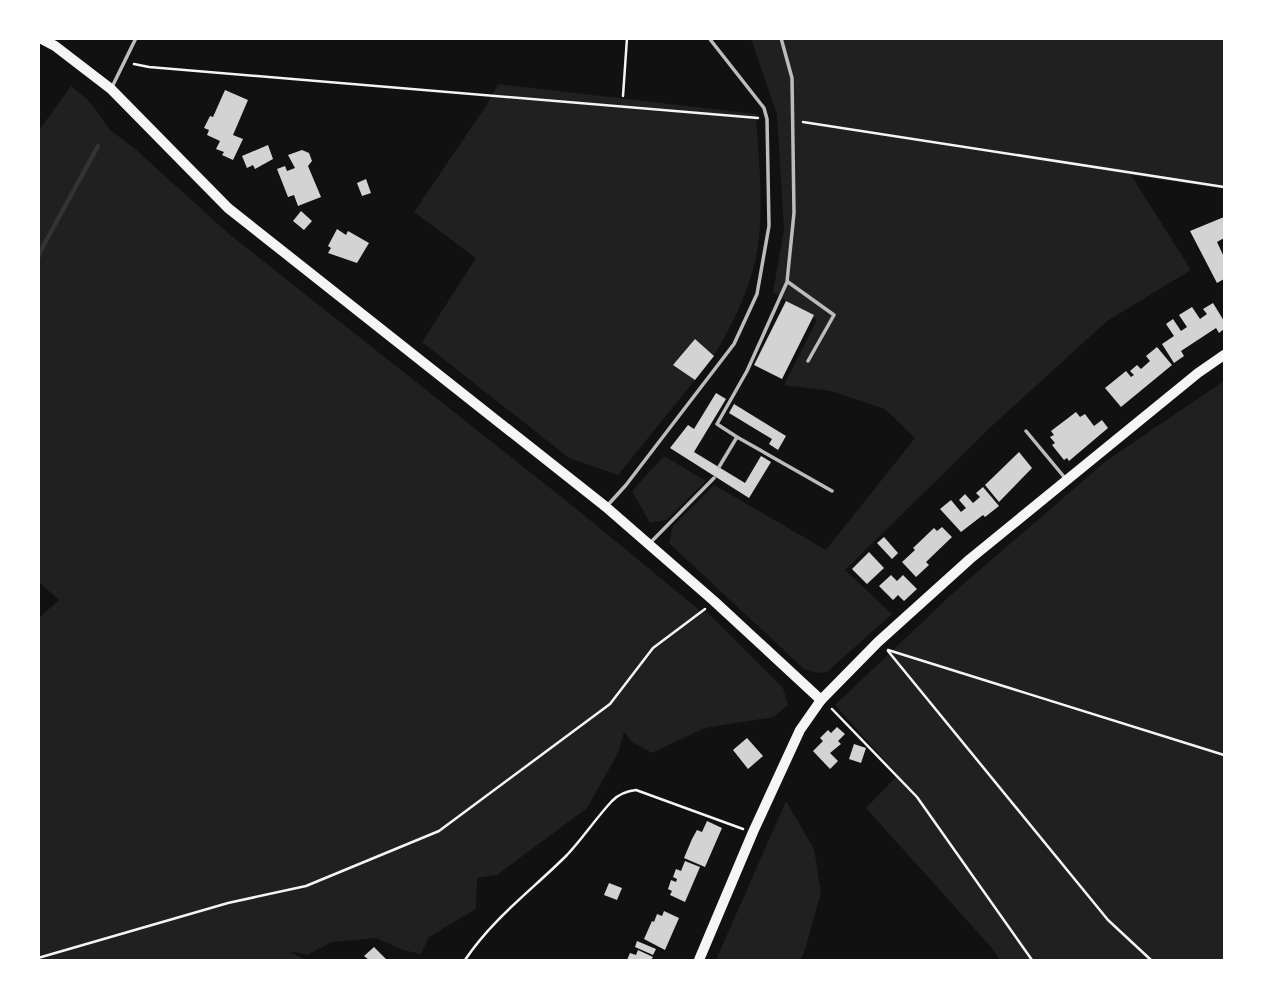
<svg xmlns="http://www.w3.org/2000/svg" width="1263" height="999" font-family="Inter,sans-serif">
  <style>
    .green { fill: #202020 }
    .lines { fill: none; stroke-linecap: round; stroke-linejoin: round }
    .stream { stroke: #333; stroke-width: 4.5 }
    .building { fill: #d3d3d3 }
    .path { stroke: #f5f5f5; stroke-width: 2.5 }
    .service { stroke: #bcbcbc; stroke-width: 3.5 }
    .secondary { stroke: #f5f5f5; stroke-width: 10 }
    .primary { stroke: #f5f5f5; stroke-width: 10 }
  </style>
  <rect width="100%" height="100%" fill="#111"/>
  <path class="green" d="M 751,39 L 1224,39 L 1224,189 L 1131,175 L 1191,270 L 1107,321 L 995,423 L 845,570 L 892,614 L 827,672 L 816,673 L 804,669 L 669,543 L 673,526 L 714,485 L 826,550 L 915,438 L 885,409 L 831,391 L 784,385 L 817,320 L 773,292 L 784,230 L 777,114 Z
    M 498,84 L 756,114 C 759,167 767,226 751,277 C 742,305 729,330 714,356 L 695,339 L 674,365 L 695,380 L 618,475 L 569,458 L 422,342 L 476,258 L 414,212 L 486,106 Z
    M 71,86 L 89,101 L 110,130 L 134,148 L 229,234 L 574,507 L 703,613 L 706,611 L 783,688 L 788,705 L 774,717 L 705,728 L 652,753 L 632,742 L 624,732 L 618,753 L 587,808 L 497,875 L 477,878 L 476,909 L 429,937 L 421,954 L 403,950 L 376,938 L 332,942 L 307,955 L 288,951 L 306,960 L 39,960 L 39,618 L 59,600 L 39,582 L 39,130 Z
    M 1224,381 L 1224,960 L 1000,960 L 991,947 L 866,808 L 898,775 L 835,705 L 952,594 L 1106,461 Z
    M 664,456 L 706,481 L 666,520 L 650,523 L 632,491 Z
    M 786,801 L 814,849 L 821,893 L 804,953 L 800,960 L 716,960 Z"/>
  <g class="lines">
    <path class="stream" d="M 38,258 L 40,252 L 98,146"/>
  </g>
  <path class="building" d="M 225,90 L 248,100 L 233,135 L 243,139 L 233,160 L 222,155 L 224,152 L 216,149 L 220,141 L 207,135 L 209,130 L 204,128 L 210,116 L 213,117 Z
    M 268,145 L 273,159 L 255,169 L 253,165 L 247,168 L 242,156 Z
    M 302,150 L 309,153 L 312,161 L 308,166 L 321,197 L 298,206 L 294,195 L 288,197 L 277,169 L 285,166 L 287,171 L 295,168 L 288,155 Z
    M 366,179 L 371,193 L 362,196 L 357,183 Z
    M 301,211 L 312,221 L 304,230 L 293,221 Z
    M 1224,217 L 1224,238 L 1217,242 L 1224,257 L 1224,279 L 1217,283 L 1190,231 Z
    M 337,229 L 346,235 L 348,231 L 369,243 L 357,263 L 328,253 L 331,248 L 328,246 Z
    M 786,301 L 814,315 L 782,379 L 754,365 Z
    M 1213,303 L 1224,321 L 1224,329 L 1219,333 L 1216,328 L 1181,351 L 1184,356 L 1174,363 L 1162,344 L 1174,336 L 1166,324 L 1173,319 L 1181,331 L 1187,327 L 1179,315 L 1192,307 L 1200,319 L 1207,314 L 1203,309 Z
    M 695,339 L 714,356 L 695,380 L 673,365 Z
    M 1157,347 L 1172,365 L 1121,407 L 1105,388 L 1126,371 L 1131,377 L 1134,375 L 1130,371 L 1137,365 L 1141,369 L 1150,361 L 1146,356 Z
    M 716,393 L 726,399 L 694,452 L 745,483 L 761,456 L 771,462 L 749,498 L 670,448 L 688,425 L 694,429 Z
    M 734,404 L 786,436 L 778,450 L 769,444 L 772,439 L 729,413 Z
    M 1076,412 L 1080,417 L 1085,414 L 1094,426 L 1102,420 L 1108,428 L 1069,461 L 1067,458 L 1064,460 L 1052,445 L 1055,443 L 1050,437 L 1054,435 L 1051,431 Z
    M 1019,452 L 1032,468 L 999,502 L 985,485 Z
    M 983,487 L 999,506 L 985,517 L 983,515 L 961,532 L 940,509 L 951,500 L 961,512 L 966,508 L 959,500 L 965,494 L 973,503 L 980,497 L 976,493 Z
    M 942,527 L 952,537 L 926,562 L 929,565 L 916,577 L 902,562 L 915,550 L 913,548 L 934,528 L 937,531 Z
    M 884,537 L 898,553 L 892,559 L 877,543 Z
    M 869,552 L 884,568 L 867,584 L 852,569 Z
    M 891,575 L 897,581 L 903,575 L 917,589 L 904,601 L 898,595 L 893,600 L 879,586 Z
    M 837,727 L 845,734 L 838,741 L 841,744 L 830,753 L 838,761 L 830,769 L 813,751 L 823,741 L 820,738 L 828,730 L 831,733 Z
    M 747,738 L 763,756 L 748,769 L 733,750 Z
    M 854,744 L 866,748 L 861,763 L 849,759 Z
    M 707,821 L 722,828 L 705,867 L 684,858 L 692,839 L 697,830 L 702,832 Z
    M 685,861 L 700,867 L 685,902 L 670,895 L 672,891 L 668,889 L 671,880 L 676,882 L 677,879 L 673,877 L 676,869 L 681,871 Z
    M 609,883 L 622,888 L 617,900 L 604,895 Z
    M 664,911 L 679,918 L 665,950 L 644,939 L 652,921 L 654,922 L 657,914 L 662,916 Z
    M 637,941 L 656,949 L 653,955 L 635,947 Z
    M 374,947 L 387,960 L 369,960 L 364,956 Z
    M 638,950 L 653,957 L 651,960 L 627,960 L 630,953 L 636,955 Z"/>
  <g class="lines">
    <path class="path" d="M 134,64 L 149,67 L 758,118
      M 623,96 L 627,38
      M 803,122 L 1224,187
      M 888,650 L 1224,755
      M 888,651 L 1108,920 L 1151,960
      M 832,709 L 917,797 L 1032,960
      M 38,958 L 228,903 L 306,886 L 439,831 L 610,704 L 653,648 L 705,609
      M 465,960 C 493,918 532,890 567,855 C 583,838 596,818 612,801 C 619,794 626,791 636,790 L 743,829"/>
    <path class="service" d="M 112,87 L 136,38
      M 788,282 L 834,315 L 808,361
      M 1026,431 L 1065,478
      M 737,437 L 717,424 L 747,371 L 787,282 L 794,213 L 792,78 L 781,38
      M 719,467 L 737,437 L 832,491
      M 607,506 L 626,485 L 734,344 L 757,294 L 769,226 L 767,119 L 764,108 L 709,38
      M 651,542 L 714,478"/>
    <path class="secondary" d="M 40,38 L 55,46 L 111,89 L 228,208 L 606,507 L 714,601 L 821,700"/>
    <path class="primary" d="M 699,960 L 753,832 L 800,730 L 821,700 L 878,642 L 970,559 L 1198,373 L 1224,355"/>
  </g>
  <rect width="1263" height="999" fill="none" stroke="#ffffff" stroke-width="80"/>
</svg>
